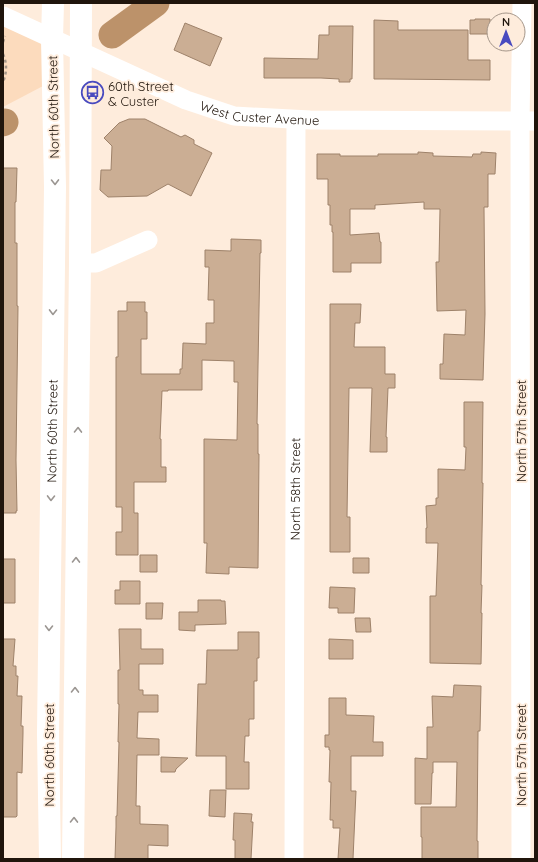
<svg xmlns="http://www.w3.org/2000/svg" width="538" height="862" font-family="Quicksand,sans-serif">
  <style>
    .green { fill: #fcdbbd }
    .lines { fill: none; stroke-linecap: round; stroke-linejoin: round }
    .river { stroke: #bc926a; stroke-width: 27 }
    .building { fill: #cbae94; stroke: #9e826a }
    .path { stroke: #a69789; stroke-width: 2.5; stroke-dasharray: 3 3; stroke-linecap: butt }
    .minor { stroke: #fff; stroke-width: 19 }
    .major { stroke: #fff; stroke-width: 22 }
    .oneway { stroke: #9b9692 }
    .labels { text-anchor: middle; stroke-width: 3.5; stroke-linejoin: round; paint-order: stroke }
    .poi-label { font-size: 13px; fill: #20150c; stroke: #feecdc; text-anchor: start }
    .street-label { font-size: 13px; fill: #20150c; stroke: #feecdc }
  </style>
  <rect width="100%" height="100%" fill="#feecdc"/>
  <path class="green" d="M 3,24 L 43,44 L 43,86 L 3,107 Z"/>
  <g class="lines">
    <path class="river" d="M 112,35 L 156,3
      M 3,123 L 5,122"/>
  </g>
  <path class="building" d="M 475,19 L 490,19 L 490,34 L 470,34 L 470,20 L 475,20 Z
    M 374,20 L 398,21 L 398,30 L 468,30 L 468,60 L 490,60 L 490,80 L 386,79 L 374,79 Z
    M 185,23 L 222,38 L 210,66 L 174,50 Z
    M 329,26 L 353,26 L 352,79 L 350,79 L 350,82 L 339,82 L 339,79 L 321,78 L 264,78 L 264,58 L 318,59 L 319,35 L 329,35 Z
    M 129,119 L 145,119 L 181,137 L 185,135 L 194,140 L 194,144 L 212,153 L 191,196 L 168,184 L 147,196 L 108,197 L 100,190 L 101,170 L 111,170 L 112,146 L 104,138 L 119,123 Z
    M 418,152 L 433,153 L 433,156 L 472,157 L 473,154 L 481,154 L 481,152 L 496,153 L 495,174 L 488,174 L 488,207 L 484,207 L 485,314 L 483,380 L 440,379 L 440,364 L 443,364 L 444,334 L 465,335 L 466,310 L 437,311 L 436,262 L 439,262 L 440,209 L 424,209 L 424,202 L 375,205 L 375,209 L 350,209 L 350,235 L 379,233 L 380,242 L 381,242 L 381,263 L 351,263 L 351,272 L 333,272 L 333,232 L 332,232 L 332,225 L 330,225 L 330,205 L 328,205 L 328,179 L 317,179 L 317,154 L 340,154 L 340,156 L 378,156 L 378,154 L 418,154 Z
    M 3,168 L 17,168 L 16,202 L 15,202 L 15,243 L 17,243 L 17,306 L 18,306 L 16,460 L 17,511 L 16,511 L 16,513 L 3,513 Z
    M 231,239 L 261,240 L 261,253 L 260,253 L 258,366 L 257,424 L 258,424 L 258,454 L 259,454 L 258,568 L 229,567 L 229,574 L 206,573 L 207,543 L 204,543 L 204,439 L 237,440 L 238,382 L 234,382 L 234,361 L 202,360 L 202,390 L 168,390 L 168,391 L 162,391 L 160,439 L 161,439 L 161,467 L 166,467 L 166,482 L 134,482 L 134,513 L 138,513 L 138,555 L 116,555 L 116,532 L 122,532 L 122,507 L 116,507 L 116,357 L 118,357 L 118,311 L 127,311 L 127,302 L 145,302 L 145,312 L 147,312 L 147,339 L 141,339 L 141,374 L 180,374 L 180,369 L 182,369 L 183,343 L 206,344 L 206,323 L 214,323 L 214,300 L 208,300 L 209,267 L 205,267 L 205,250 L 231,251 Z
    M 330,304 L 361,304 L 360,323 L 355,323 L 354,347 L 385,347 L 385,374 L 395,374 L 395,388 L 388,388 L 386,437 L 387,437 L 387,452 L 370,452 L 372,388 L 349,388 L 347,517 L 350,517 L 350,552 L 330,552 Z
    M 464,402 L 483,402 L 482,483 L 483,483 L 481,585 L 482,585 L 481,613 L 482,613 L 481,664 L 430,663 L 430,596 L 436,596 L 438,543 L 426,543 L 426,528 L 427,528 L 426,506 L 436,505 L 436,498 L 438,498 L 438,469 L 465,470 L 466,447 L 464,447 Z
    M 140,555 L 157,555 L 157,572 L 140,572 Z
    M 353,558 L 369,558 L 369,573 L 353,573 Z
    M 3,559 L 15,559 L 15,603 L 3,603 Z
    M 120,581 L 140,581 L 140,604 L 115,604 L 115,590 L 120,590 Z
    M 330,587 L 355,588 L 354,613 L 338,613 L 338,608 L 329,608 Z
    M 198,600 L 221,600 L 221,601 L 225,601 L 226,624 L 195,625 L 195,631 L 179,630 L 179,612 L 198,612 Z
    M 146,603 L 163,603 L 162,619 L 146,619 Z
    M 355,618 L 370,618 L 371,632 L 356,632 Z
    M 119,629 L 141,629 L 141,649 L 163,649 L 163,664 L 139,664 L 139,690 L 143,690 L 143,695 L 158,695 L 158,712 L 138,712 L 137,738 L 159,739 L 159,755 L 137,755 L 136,806 L 140,806 L 140,824 L 168,825 L 168,846 L 148,845 L 148,859 L 115,859 L 116,827 L 116,816 L 117,816 L 119,742 L 118,742 L 119,704 L 118,704 L 118,670 L 120,670 Z
    M 238,632 L 259,632 L 259,658 L 257,658 L 257,681 L 254,681 L 254,719 L 249,719 L 249,736 L 245,736 L 244,762 L 249,762 L 249,789 L 226,789 L 226,756 L 196,756 L 198,684 L 206,684 L 207,650 L 238,650 Z
    M 3,639 L 15,639 L 13,666 L 16,666 L 16,676 L 18,676 L 17,696 L 22,696 L 21,726 L 23,726 L 23,733 L 22,773 L 17,772 L 17,816 L 16,817 L 3,817 Z
    M 329,639 L 353,640 L 353,659 L 329,659 Z
    M 454,685 L 481,686 L 480,731 L 478,731 L 477,841 L 478,841 L 478,859 L 422,859 L 422,837 L 421,837 L 421,807 L 456,807 L 457,762 L 433,762 L 433,773 L 432,773 L 431,804 L 415,804 L 415,758 L 427,759 L 427,727 L 433,727 L 432,696 L 453,697 Z
    M 329,698 L 346,698 L 346,715 L 374,716 L 373,742 L 383,742 L 383,756 L 351,756 L 351,791 L 356,791 L 353,859 L 338,859 L 340,828 L 333,828 L 333,820 L 330,820 L 331,782 L 329,782 L 330,750 L 329,750 L 329,747 L 325,747 L 325,735 L 329,735 Z
    M 161,757 L 188,758 L 176,769 L 175,772 L 161,772 Z
    M 210,790 L 226,790 L 225,817 L 209,816 Z
    M 234,813 L 252,814 L 251,822 L 253,822 L 251,859 L 235,859 L 235,840 L 233,840 Z"/>
  <g class="lines">
    <path class="path" d="M 3,42 L 5,36
      M 3,54 C 7,63 7,72 3,82"/>
    <g class="minor">
      <path id="s1" d="M 3,16 L 186,100 L 234,116 L 310,120 L 535,121"/>
      <path d="M 80,263 L 96,263 L 148,240"/>
      <path id="s2" d="M 294,859 L 296,120"/>
      <path d="M 521,859 L 520,121 L 522,3"/>
    </g>
    <g class="major">
      <path id="s3" d="M 50,859 L 48,733 L 55,187 L 52,39 L 53,3"/>
      <path d="M 73,859 L 80,263 L 81,3"/>
    </g>
  </g>
  <defs><path id="oneway-chevron" d="M-2-3.5L2.5 0L-2 3.5" fill="none" stroke-width="1.6" stroke-linecap="round" stroke-linejoin="round"/></defs>
  <g class="oneway">
    <use href="#oneway-chevron" transform="translate(55 182) rotate(89)"/>
    <use href="#oneway-chevron" transform="translate(53 312) rotate(91)"/>
    <use href="#oneway-chevron" transform="translate(78 430) rotate(-89)"/>
    <use href="#oneway-chevron" transform="translate(51 498) rotate(91)"/>
    <use href="#oneway-chevron" transform="translate(76 560) rotate(-89)"/>
    <use href="#oneway-chevron" transform="translate(49 628) rotate(91)"/>
    <use href="#oneway-chevron" transform="translate(75 690) rotate(-89)"/>
    <use href="#oneway-chevron" transform="translate(74 820) rotate(-89)"/>
  </g>
  <defs>
    <symbol id="bus-ring" viewBox="-11 -11 22 22"><circle r="9.5" fill="#feecdc" stroke="#494abf" stroke-width="1.5"/><path d="M-5-6H5V4H4V6H2V4H-2V6H-4V4H-5ZM-3.5-4V0h7V-4ZM-3.5 1.2v1.5H-2V1.2ZM2 1.2v1.5H3.5V1.2Z" fill="#494abf"/></symbol>
  </defs>
  <g fill-rule="evenodd">
    <use href="#bus-ring" x="80" y="80" width="25" height="25"/>
  </g>
  <g class="labels">
    <g class="poi-label">
      <text x="108" y="91">60th Street<tspan x="108" dy="15">&amp; Custer</tspan></text>
    </g>
    <g class="street-label">
      <text transform="translate(53 107) rotate(-91)" y="5">North 60th Street</text>
      <text dy="5" stroke="none"><textPath href="#s1" startOffset="277">West Custer Avenue</textPath></text>
      <text dy="5" stroke="none"><textPath href="#s3" startOffset="428">North 60th Street</textPath></text>
      <text transform="translate(521 431) rotate(-90)" y="5">North 57th Street</text>
      <text dy="5" stroke="none"><textPath href="#s2" startOffset="370">North 58th Street</textPath></text>
      <text transform="translate(49 755) rotate(-90)" y="5">North 60th Street</text>
      <text transform="translate(521 755) rotate(-90)" y="5">North 57th Street</text>
    </g>
  </g>
  <rect width="538" height="862" fill="none" stroke="#20150c" stroke-width="8"/>
  <g transform="translate(506 32)"><circle r="19" fill="#feecdc" stroke="#a59689"/>
  <path d="M0-3L7 15L0 10L-7 15Z" fill="#494abf"/>
  <text y="-6" font-size="11" font-weight="bold" text-anchor="middle" fill="#20150c">N</text>
  </g>
</svg>
